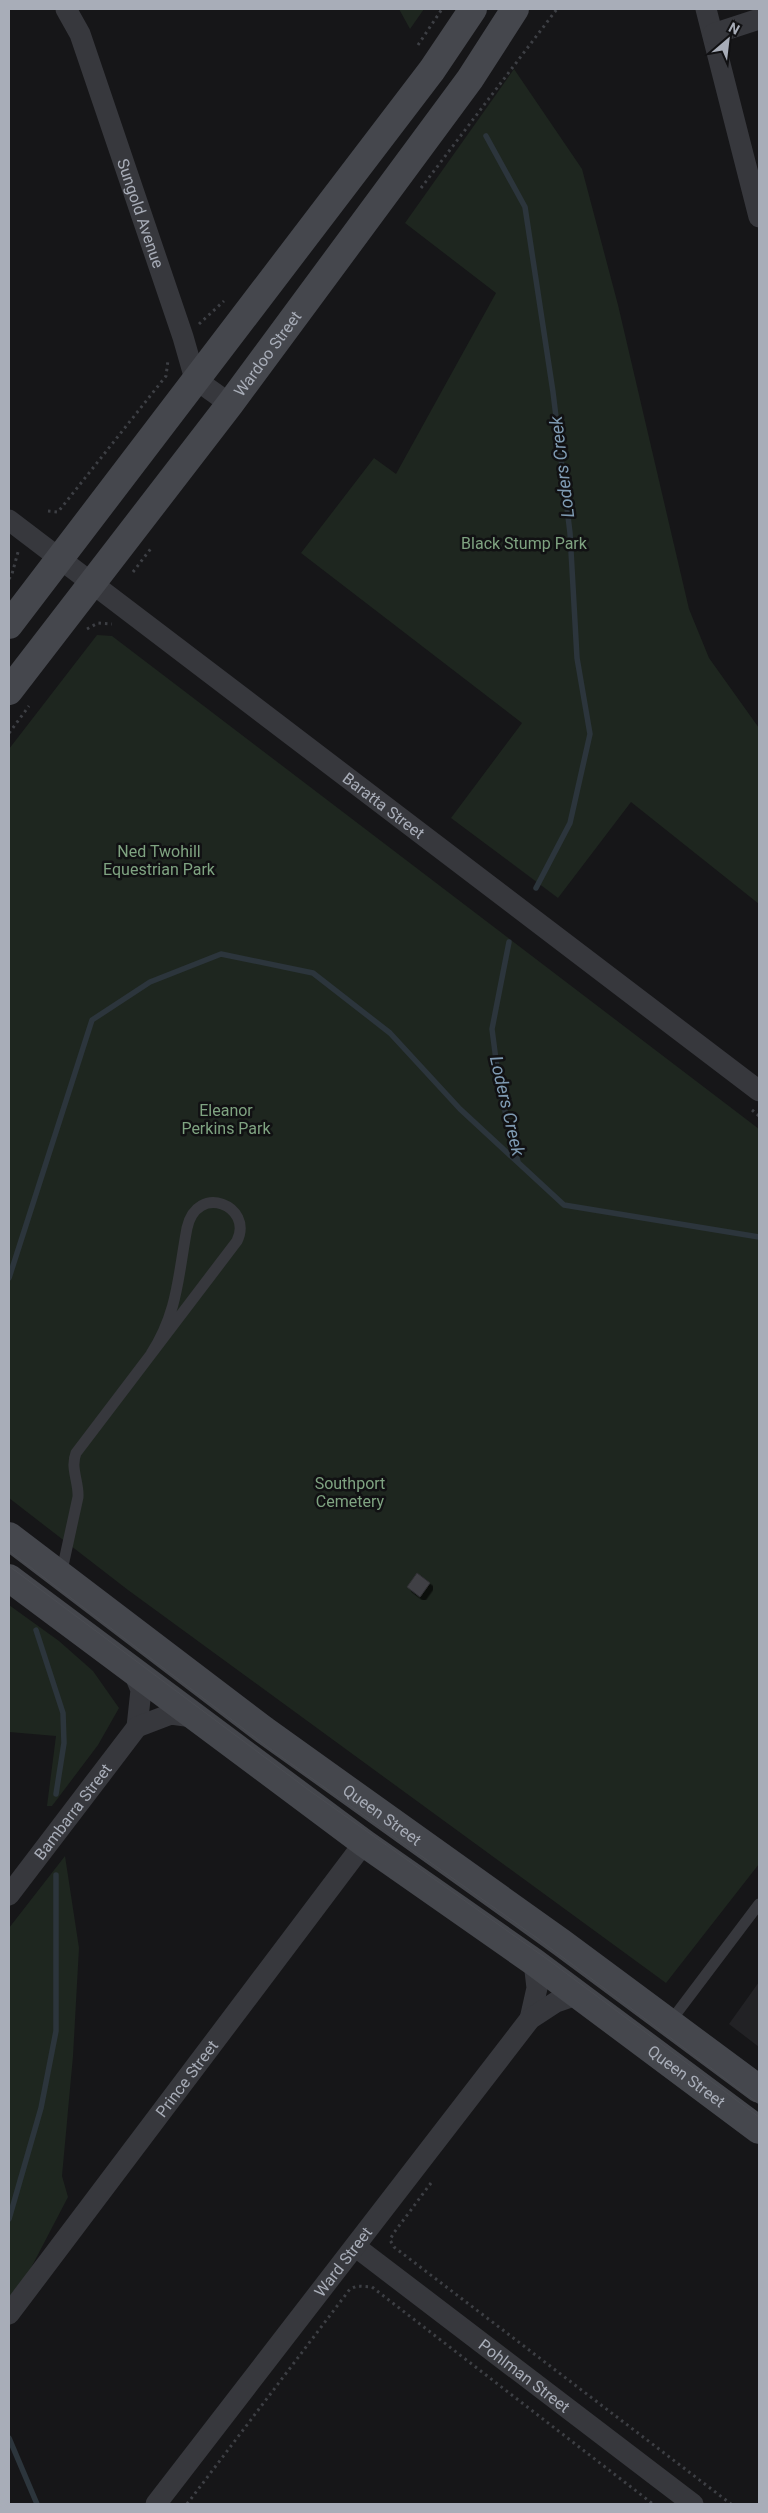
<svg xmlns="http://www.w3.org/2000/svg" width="768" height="2513" font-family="Roboto,sans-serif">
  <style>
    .built { fill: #222225 }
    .green { fill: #1e261f }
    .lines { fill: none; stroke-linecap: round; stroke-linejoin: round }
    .stream { stroke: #2c353c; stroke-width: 5.5 }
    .building { fill: #404145; stroke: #303034; filter: url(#shadow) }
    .path { stroke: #3d3f44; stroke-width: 3; stroke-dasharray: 2.5 4; stroke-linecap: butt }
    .lane { stroke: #37383d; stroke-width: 11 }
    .street { stroke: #37383d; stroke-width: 21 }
    .secondary { stroke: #45474d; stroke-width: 28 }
    .tram { stroke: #4a4c52; stroke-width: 1 }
    .labels { text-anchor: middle; stroke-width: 5; stroke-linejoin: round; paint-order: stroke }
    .street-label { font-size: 16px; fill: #a8adb8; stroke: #111113 }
    .park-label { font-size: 16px; fill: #7fa381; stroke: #111113 }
    .water-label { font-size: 18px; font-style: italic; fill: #7f9bb3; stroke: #111113 }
  </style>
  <defs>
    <filter id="shadow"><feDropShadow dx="4.5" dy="4.5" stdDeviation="0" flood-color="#0009"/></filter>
  </defs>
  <rect width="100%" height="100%" fill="#161618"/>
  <path class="built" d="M 759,1982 L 759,2047 L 729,2024 Z"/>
  <path class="green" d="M 399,9 L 424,9 L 410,29 Z
    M 514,69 L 582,169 L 618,305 L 689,609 L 709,658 L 759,728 L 759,904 L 631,802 L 558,898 L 451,818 L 522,723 L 301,553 L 374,458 L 396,474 L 496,293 L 405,223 Z
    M 97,635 L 112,636 L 759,1129 L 759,1864 L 666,1983 L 128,1590 L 9,1498 L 9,749 Z
    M 9,1605 L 59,1641 L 93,1671 L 119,1708 L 98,1745 L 52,1806 L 47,1806 L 56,1736 L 9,1732 Z
    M 65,1856 L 79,1948 L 73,2056 L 62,2176 L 68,2197 L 9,2310 L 9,1928 Z"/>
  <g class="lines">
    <path class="stream" d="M 486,136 L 525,207 L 553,392 L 570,533 L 577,658 L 590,734 L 570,823 L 536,888
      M 509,942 L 492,1029 L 500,1091 L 518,1162
      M 9,1278 L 92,1020 L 150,982 L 221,954 L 313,973 L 390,1033 L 460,1109 L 564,1205 L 759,1237
      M 36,1630 L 63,1713 L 64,1743 L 56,1794
      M 9,2219 L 41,2108 L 56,2031 L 56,1875
      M 9,2438 L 37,2504"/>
  </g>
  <path class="building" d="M 417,1573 L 430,1583 L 420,1597 L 407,1587 Z"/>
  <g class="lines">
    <path class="path" d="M 418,45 L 442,9
      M 421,188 L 557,9
      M 199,324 L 224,301
      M 48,511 L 58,512 L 166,376 L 168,360
      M 133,572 L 152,547
      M 9,579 L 12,574 L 18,552
      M 87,629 L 98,623 L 112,624
      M 9,733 L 29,706
      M 752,1110 L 759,1116
      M 431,2183 L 393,2234 L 390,2240 L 394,2247 L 731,2504
      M 187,2504 L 350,2289 L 357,2286 L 372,2287 L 653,2504"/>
    <path class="lane" d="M 61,1575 L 78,1497 C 79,1482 70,1468 76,1453 L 237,1241 C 254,1206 197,1182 187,1228 C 178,1276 178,1312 151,1354
      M 670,2022 L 759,1904"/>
    <g class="street">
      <path id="s1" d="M 66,9 L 80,34 L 183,337 L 195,379 L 230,404"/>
      <path d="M 706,9 L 759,217"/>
      <path d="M 713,34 L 759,19"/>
      <path id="s2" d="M 9,520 L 759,1091"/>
      <path d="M 134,1673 L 141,1690 L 137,1727"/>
      <path id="s3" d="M 9,1895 L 137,1727 L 171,1714 L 193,1717"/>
      <path d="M 530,2019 L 537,1988 L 534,1962"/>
      <path id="s4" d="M 356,2247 L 693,2504"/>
      <path id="s5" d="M 9,2314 L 364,1843"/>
      <path id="s6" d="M 156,2504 L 530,2019 L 556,2002 L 579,1994"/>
    </g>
    <g class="secondary">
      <path d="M 9,625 L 432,70 L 473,9"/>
      <path id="s7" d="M 9,691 L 230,404 L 470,79 L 515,9"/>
      <path id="s8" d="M 9,1536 L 264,1730 L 562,1943 L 759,2089"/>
      <path id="s9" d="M 9,1578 L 364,1843 L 534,1962 L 759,2130"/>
    </g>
    <path class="tram" d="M 9,1551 L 269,1748 L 537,1938 L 759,2104
      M 9,1566 L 310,1791 L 547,1959 L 759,2117"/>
  </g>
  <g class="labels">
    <g class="street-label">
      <text dy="6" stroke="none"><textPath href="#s1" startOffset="218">Sungold Avenue</textPath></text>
      <text dy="6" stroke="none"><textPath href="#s7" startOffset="425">Wardoo Street</textPath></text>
      <text dy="6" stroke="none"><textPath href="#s2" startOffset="471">Baratta Street</textPath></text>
      <text dy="6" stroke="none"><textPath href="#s3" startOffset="105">Bambarra Street</textPath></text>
      <text dy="6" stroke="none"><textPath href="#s8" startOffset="466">Queen Street</textPath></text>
      <text dy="6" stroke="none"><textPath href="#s9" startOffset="841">Queen Street</textPath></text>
      <text dy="6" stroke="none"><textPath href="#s5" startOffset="295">Prince Street</textPath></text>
      <text dy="6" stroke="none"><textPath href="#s6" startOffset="306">Ward Street</textPath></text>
      <text dy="6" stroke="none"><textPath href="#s4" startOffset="212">Pohlman Street</textPath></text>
    </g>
    <g class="park-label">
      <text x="524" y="549">Black Stump Park</text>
      <text x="159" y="857">Ned Twohill<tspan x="159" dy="18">Equestrian Park</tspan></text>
      <text x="226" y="1116">Eleanor<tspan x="226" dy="18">Perkins Park</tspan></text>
      <text x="350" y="1489">Southport<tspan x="350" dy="18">Cemetery</tspan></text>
    </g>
    <g class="water-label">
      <text transform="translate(562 467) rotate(-97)" y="6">Loders Creek</text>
      <text transform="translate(507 1106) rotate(77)" y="6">Loders Creek</text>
    </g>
  </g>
  <rect width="768" height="2513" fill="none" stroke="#a8adb8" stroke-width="20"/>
  <g transform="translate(728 40) rotate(28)" stroke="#111113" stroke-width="4" paint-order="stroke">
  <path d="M0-4L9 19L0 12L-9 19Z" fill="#a8adb8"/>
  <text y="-8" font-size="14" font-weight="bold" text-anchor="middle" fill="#a8adb8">N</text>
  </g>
</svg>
